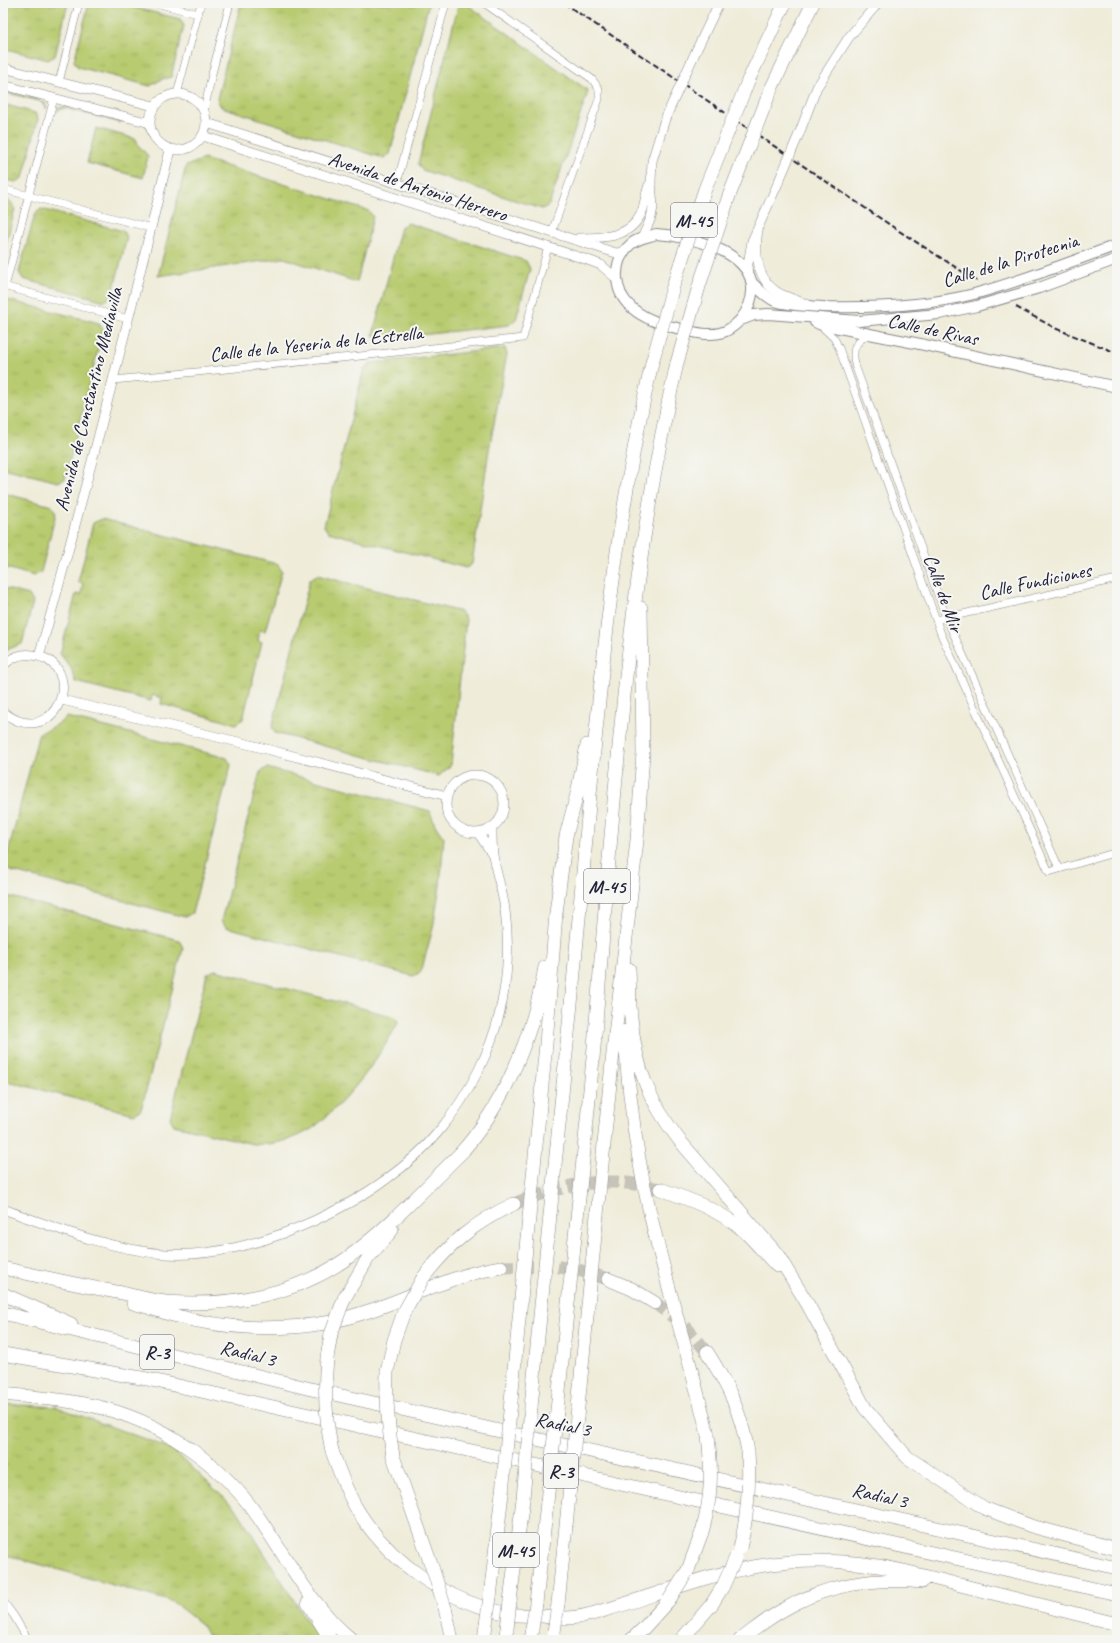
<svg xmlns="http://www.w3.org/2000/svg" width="1120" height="1643" font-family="Caveat,sans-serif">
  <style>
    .grass { fill: url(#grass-tufts); stroke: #6d7655 }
    .garden { fill: url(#garden-dots); stroke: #6d7655 }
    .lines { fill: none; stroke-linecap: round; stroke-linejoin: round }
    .motorway-tunnel { stroke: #c6c4b9; stroke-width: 13; stroke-dasharray: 13 6; stroke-linecap: butt }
    .minor-casing { stroke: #88878a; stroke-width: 8 }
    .tertiary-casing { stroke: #88878a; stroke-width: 10 }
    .secondary-casing { stroke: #88878a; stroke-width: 12 }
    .motorway-casing { stroke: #88878a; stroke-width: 14 }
    .minor { stroke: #fff; stroke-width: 7 }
    .tertiary { stroke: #fff; stroke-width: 9 }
    .secondary { stroke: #fff; stroke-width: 10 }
    .motorway { stroke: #fff; stroke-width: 13 }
    .rail { stroke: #22223b; stroke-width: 2; stroke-dasharray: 6 3; stroke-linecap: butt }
    .tertiary-bridge-casing { stroke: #88878a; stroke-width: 10; stroke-linecap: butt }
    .motorway-bridge-casing { stroke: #88878a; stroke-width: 14; stroke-linecap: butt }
    .tertiary-bridge { stroke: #fff; stroke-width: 9 }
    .motorway-bridge { stroke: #fff; stroke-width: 13 }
    .labels { text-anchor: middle; stroke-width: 4; stroke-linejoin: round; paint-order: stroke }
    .shield { fill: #f6f6f2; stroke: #626272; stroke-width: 1 }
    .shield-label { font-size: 19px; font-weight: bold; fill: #22223b }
    .street-label { font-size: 20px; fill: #22223b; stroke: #f6f6f2 }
  </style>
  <defs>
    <pattern id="grass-tufts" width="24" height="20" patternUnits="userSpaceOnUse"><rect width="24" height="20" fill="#b8cb6f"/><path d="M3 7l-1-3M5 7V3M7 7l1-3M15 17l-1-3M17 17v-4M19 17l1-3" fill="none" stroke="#9eae61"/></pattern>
    <pattern id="garden-dots" width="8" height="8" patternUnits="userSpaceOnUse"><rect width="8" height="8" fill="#b8cb6f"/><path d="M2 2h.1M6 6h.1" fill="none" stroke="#9eae61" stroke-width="1.8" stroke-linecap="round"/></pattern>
  </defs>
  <rect width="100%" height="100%" fill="#f6f6f2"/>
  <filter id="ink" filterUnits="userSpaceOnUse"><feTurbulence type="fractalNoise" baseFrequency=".025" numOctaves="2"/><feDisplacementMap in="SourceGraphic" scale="8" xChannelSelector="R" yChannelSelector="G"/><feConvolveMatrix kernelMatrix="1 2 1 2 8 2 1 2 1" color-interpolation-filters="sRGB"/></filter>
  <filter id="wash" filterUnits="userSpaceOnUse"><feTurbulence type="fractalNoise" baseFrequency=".012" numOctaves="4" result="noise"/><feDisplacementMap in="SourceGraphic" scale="16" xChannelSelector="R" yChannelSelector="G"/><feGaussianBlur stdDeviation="0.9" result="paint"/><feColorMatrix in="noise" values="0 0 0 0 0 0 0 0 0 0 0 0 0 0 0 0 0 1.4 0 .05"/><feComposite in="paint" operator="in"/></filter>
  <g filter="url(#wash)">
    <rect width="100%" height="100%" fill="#efecd9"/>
    <path class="grass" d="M 3,3 L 68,3 L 55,56 L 48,60 L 3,48 Z
      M 89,3 L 116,3 L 180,19 L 184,26 L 171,77 L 162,79 L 150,86 L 78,67 L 74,61 Z
      M 241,3 L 429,3 L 390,154 L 383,158 L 221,107 L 217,99 Z
      M 465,3 L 586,89 L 588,92 L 549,205 L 542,209 L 422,170 L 418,164 L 458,6 Z
      M 3,104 L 35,113 L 38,119 L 23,178 L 16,182 L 3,179 Z
      M 96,128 L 136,139 L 139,146 L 148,156 L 143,178 L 87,163 Z
      M 204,159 L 369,211 L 373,217 L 357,282 L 284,258 L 158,276 L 186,166 Z
      M 3,200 L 11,202 L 15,209 L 3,255 Z
      M 41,209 L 123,231 L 127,237 L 112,296 L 105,301 L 23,279 L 19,272 L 35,214 Z
      M 408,223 L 526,261 L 530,269 L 516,319 L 509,325 L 377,340 L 373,335 L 401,227 Z
      M 8,300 L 99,323 L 103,330 L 65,479 L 58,482 L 3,468 L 3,305 L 6,305 Z
      M 505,348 L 507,354 L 489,450 L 472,564 L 466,568 L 328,532 L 324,526 L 364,369 L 371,363 Z
      M 3,493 L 52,506 L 56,513 L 41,572 L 34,576 L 3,567 Z
      M 102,519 L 277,564 L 282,571 L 265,631 L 260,630 L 258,641 L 262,642 L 243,719 L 236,724 L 161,704 L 162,698 L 152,695 L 151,701 L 76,682 L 71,668 L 60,654 L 76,594 L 81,595 L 83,584 L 78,582 L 93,523 Z
      M 317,575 L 461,612 L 466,619 L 451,765 L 439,776 L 275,733 L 272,727 L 310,579 Z
      M 3,588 L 29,595 L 33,602 L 22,644 L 11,648 L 3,653 Z
      M 67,717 L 227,758 L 231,765 L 192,913 L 185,917 L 10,871 L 5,864 L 39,733 C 50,729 58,725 67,717 Z
      M 267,768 L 430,811 C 433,821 436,829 444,837 L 440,885 L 433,928 L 421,972 L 413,976 L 226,927 L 221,921 L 260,772 Z
      M 3,895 L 179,940 L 183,948 L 141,1110 L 134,1114 L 3,1080 Z
      M 215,970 L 396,1017 L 398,1023 C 379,1057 357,1089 328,1115 C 321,1121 315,1128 306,1132 C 290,1141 272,1145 253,1144 L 174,1125 L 170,1118 L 207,974 Z
      M 3,1404 L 57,1407 L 172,1449 L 237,1510 L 319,1640 L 210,1640 L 202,1625 L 173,1602 L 3,1554 Z"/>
    <path class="garden" d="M 3,90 L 40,100 L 45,103 L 47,109 L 40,101 L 3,92 Z
      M 60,107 L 66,107 L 121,121 L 120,123 L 118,122 L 65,108 L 56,111 Z"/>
  </g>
  <g filter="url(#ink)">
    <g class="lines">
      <path class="motorway-tunnel" d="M 514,1204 C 547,1190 581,1181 617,1182 C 631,1183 646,1186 660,1189
        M 501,1267 L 554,1266 L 582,1271 L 608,1279
        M 655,1303 L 685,1326 L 707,1352"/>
      <defs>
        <path id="minor" d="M 156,3 L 198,14
          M 484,3 L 592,79 L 599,89 L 599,99 L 552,232
          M 59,82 L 79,3
          M 177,94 L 201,3
          M 204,111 L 212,74 L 230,3
          M 397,183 L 446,3
          M 3,189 L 151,228
          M 3,286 L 128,319
          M 5,287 L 54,98
          M 820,325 L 834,338 L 839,348 L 941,634 L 1049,872 L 1117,852
          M 869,334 C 854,343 852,348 855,365 L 946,617 L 1059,868
          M 113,380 L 351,357 L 523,338 L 548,247
          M 936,620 L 1117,579
          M 3,1601 L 14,1616 L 28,1640"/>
        <path id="tertiary" d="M 696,51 L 719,3
          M 3,68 L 154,106
          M 3,85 L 150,123
          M150 122a28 28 0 1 1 56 0a28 28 0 1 1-56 0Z
          M 207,123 L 616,253 L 624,252
          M 799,134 L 817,87 L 849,37 L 878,3
          M 203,136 L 588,260 L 601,265 L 617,279
          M 758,229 C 754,255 757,285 785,296 C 793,299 802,302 811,306
          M 579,238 C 604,238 633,238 643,209 C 645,201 646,193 649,185
          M 642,238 L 651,218 L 653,207 L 651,182 L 652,161 L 665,119
          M 747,270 L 752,241 L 779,181
          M 39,656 C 87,488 129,319 170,150
          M 3,666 C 11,657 22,653 33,655 C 89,663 57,754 3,712
          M 62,700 L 251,745 L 447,796
          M446 804a29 29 0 1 1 58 0a29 29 0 1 1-58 0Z
          M 478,833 L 493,855
          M 3,1209 C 56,1228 108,1249 165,1254 C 254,1260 383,1200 439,1131 C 469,1095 493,1049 502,1002 C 508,973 509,940 505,910 C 503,892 496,874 493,855 C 492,847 492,837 492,827"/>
        <path id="secondary" d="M 656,234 C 691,236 769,254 749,305 C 745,316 737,325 726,331 C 712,337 698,333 684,330 C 666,325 647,321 632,308 C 613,292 611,261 631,244 C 638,238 648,237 656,234 Z
          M 751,282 C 759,289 766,297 775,301 C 790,306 808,306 823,307 C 871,308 927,306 974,294 C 1022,281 1070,262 1117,245
          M 741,320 L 754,315 L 768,314 L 859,321 L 939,314 L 977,306 L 1039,288 L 1117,259
          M 815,322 L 819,324 L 920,344 L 1117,387"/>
        <path id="motorway" d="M 748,81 L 785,3
          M 771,89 L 813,3
          M 629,969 C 630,985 629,1002 631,1018 C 636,1070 649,1101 680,1141 L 777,1254 L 807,1303 L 865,1408 L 907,1457 L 984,1508 L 1031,1526 L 1117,1549
          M 626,1031 C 625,1055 628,1079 631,1103 C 643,1217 682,1325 708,1435
          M 458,1156 C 505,1105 533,1035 545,967
          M 660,1189 C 689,1199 719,1210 743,1230 C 755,1241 766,1255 777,1266
          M 3,1268 C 42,1277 82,1286 122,1293 C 136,1296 151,1301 166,1302 C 228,1307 295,1295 346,1259 C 389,1228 426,1187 464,1150
          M 423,1278 C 449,1244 475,1222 514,1204
          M 608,1279 L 632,1289 L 655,1303
          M 3,1294 L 71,1324
          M 344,1299 L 368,1258 L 392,1230
          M 133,1303 C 148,1307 162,1312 177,1316 C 224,1329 277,1331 325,1323 C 340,1320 357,1315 372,1310 C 415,1295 456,1274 501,1267
          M 3,1313 L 311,1389 L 1117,1568
          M 707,1352 C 729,1387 740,1410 748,1451
          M 3,1354 L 147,1379 L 1117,1594
          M 327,1358 L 331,1334
          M 387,1372 L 394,1340 L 404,1312
          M 3,1394 C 39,1398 76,1400 110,1410 C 169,1427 225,1468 259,1518 C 288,1560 312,1608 352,1640
          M 511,1401 L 546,1044 L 556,913 L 566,836 L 577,794 L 587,745
          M 531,1407 C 548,1241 565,1074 580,907 C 596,725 610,542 652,363
          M 557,1411 C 569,1289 583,1168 594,1047 C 613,818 625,587 677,363
          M 577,1417 L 613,1053 L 637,840 L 643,753 L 641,608
          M 332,1451 C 339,1471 347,1493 358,1511 C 391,1564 449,1603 510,1614 C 521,1616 532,1615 543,1616 C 551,1617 559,1618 566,1618 C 579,1618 593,1614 605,1610 C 630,1603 655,1594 680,1586 C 758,1560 824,1553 904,1571 L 1117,1624
          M 393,1456 L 433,1570
          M 688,1570 L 702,1532
          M 490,1597 L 502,1493
          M 510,1601 L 523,1499
          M 308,1603 L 331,1640
          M 536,1603 L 547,1502
          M 558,1604 L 568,1506
          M 445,1608 L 452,1640
          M 484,1640 L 486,1624
          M 505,1640 L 507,1629
          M 530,1640 L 532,1629
          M 631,1640 L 643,1629 L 669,1600
          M 681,1640 L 712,1604 L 723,1586
          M 740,1640 C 754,1630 768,1618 783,1610 C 825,1585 874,1577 922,1582"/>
      </defs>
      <use href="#minor" class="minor-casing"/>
      <use href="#tertiary" class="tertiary-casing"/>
      <use href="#secondary" class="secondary-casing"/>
      <use href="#motorway" class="motorway-casing"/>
      <use href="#minor" class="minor"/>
      <use href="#tertiary" class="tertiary"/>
      <use href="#secondary" class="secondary"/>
      <use href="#motorway" class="motorway"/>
      <path class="rail" d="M 564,3 L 896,229 L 977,281
        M 1016,307 L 1057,329 L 1117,353"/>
      <defs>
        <path id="tertiary-bridge" d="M 665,119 L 696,51
          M 779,181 L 799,134"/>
        <path id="motorway-bridge" d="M 652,363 L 674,283 L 705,189 L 748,81
          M 677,363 L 700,283 L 729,196 L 771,89
          M 404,1312 L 423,1278
          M 331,1334 L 344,1299
          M 327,1358 C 324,1390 325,1419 332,1451
          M 387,1372 C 386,1401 388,1427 393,1456
          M 502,1493 L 511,1401
          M 523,1499 L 531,1407
          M 547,1502 L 557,1411
          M 568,1506 L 577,1417
          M 702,1532 C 712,1497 712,1471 708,1435
          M 740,1548 C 748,1515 750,1485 748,1451
          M 433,1570 L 445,1608
          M 723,1586 L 736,1557
          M 669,1600 L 688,1570
          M 486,1624 L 490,1597
          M 507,1629 L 510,1601
          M 532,1629 L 536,1603
          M 554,1632 L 558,1604"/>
      </defs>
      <use href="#tertiary-bridge" class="tertiary-bridge-casing"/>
      <use href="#motorway-bridge" class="motorway-bridge-casing"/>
      <use href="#tertiary-bridge" class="tertiary-bridge"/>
      <use href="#motorway-bridge" class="motorway-bridge"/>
    </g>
  </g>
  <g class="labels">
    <g class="shield">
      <rect x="671" y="203" width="46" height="34" rx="3"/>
      <rect x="584" y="869" width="46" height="34" rx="3"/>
      <rect x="140" y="1335" width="34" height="34" rx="3"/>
      <rect x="544" y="1454" width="34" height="34" rx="3"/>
      <rect x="493" y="1533" width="46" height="34" rx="3"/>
    </g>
    <g class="shield-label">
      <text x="694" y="227">M-45</text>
      <text x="607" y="893">M-45</text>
      <text x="157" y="1359">R-3</text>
      <text x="561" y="1478">R-3</text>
      <text x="516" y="1557">M-45</text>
    </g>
    <g class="street-label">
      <text transform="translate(418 186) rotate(18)" y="7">Avenida de Antonio Herrero</text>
      <text transform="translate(1010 260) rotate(-17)" y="7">Calle de la Pirotecnia</text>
      <text transform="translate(933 329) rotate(12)" y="7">Calle de Rivas</text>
      <text transform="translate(316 343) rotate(-6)" y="7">Calle de la Yeseria de la Estrella</text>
      <text transform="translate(88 399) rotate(-76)" y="7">Avenida de Constantino Mediavilla</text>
      <text transform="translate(1035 581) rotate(-12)" y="7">Calle Fundiciones</text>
      <text transform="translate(944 593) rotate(70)" y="7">Calle de Mir</text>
      <text transform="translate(248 1353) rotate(14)" y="7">Radial 3</text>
      <text transform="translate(563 1424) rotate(12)" y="7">Radial 3</text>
      <text transform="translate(880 1495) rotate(13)" y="7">Radial 3</text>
    </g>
  </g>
  <rect width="1120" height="1643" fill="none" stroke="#f6f6f2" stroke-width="16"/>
</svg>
